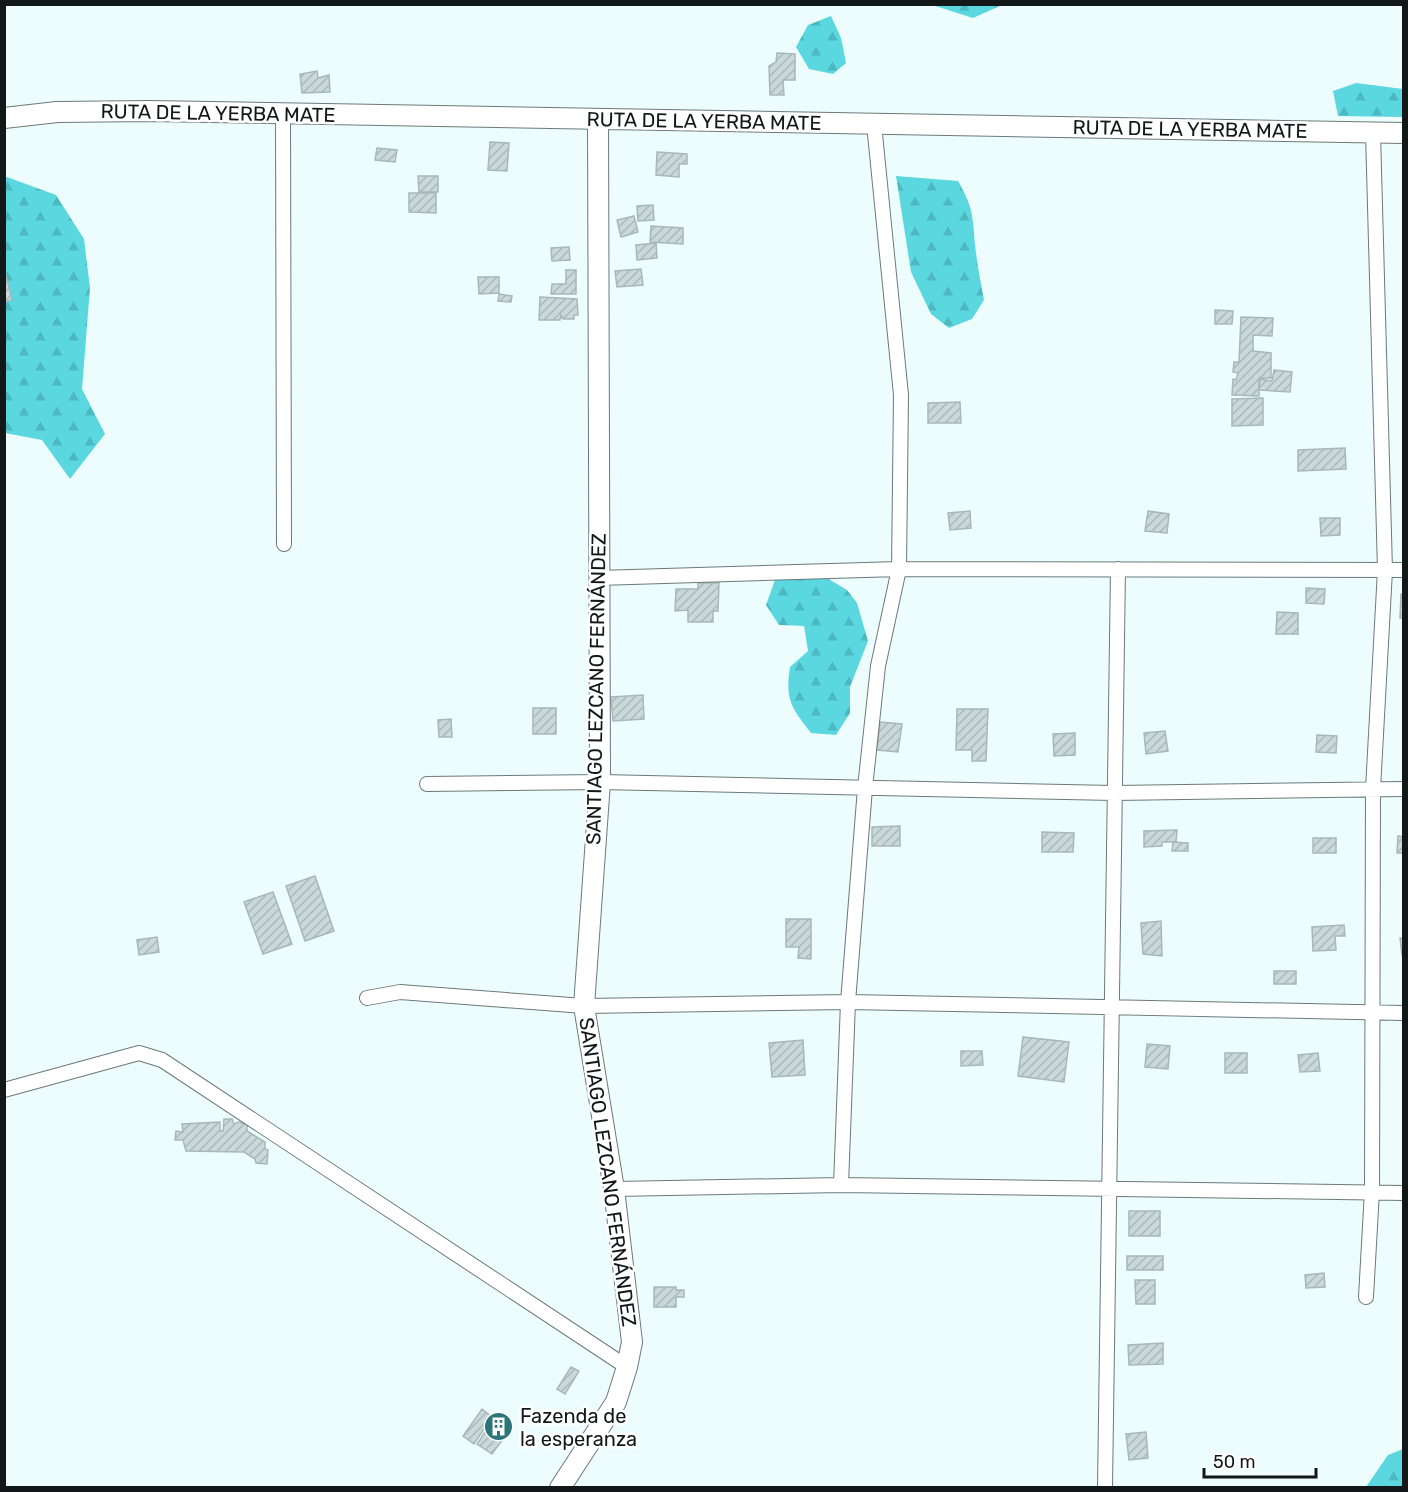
<svg xmlns="http://www.w3.org/2000/svg" width="1408" height="1492" font-family="Rubik,sans-serif">
  <style>
    .forest { fill: url(#forest-firs) }
    .building { fill: url(#building-hatch); stroke: #a8b7b8; stroke-width: 1.5 }
    .lines { fill: none; stroke-linecap: round; stroke-linejoin: round }
    .street-casing { stroke: #6c797a; stroke-width: 16 }
    .secondary-casing { stroke: #6c797a; stroke-width: 22 }
    .street { stroke: #fff; stroke-width: 14 }
    .secondary { stroke: #fff; stroke-width: 20 }
    .labels { text-anchor: middle; stroke-width: 5; stroke-linejoin: round; paint-order: stroke }
    .street-label { font-size: 20px; fill: #121718; stroke: #fff }
    .poi-label { font-size: 20px; fill: #121718; stroke: #fff; text-anchor: start }
  </style>
  <defs>
    <pattern id="forest-firs" width="22" height="20" patternUnits="userSpaceOnUse" patternTransform="scale(1.5)"><rect width="22" height="20" fill="#5ad7df"/><path d="M5 1l3.5 6h-7zM16 11l3.5 6h-7z" fill="#4db8bf"/></pattern>
    <pattern id="building-hatch" width="6" height="6" patternUnits="userSpaceOnUse" patternTransform="scale(1.5)"><rect width="6" height="6" fill="#c9d8d9"/><path d="M-1 1l2-2M0 6l6-6M5 7l2-2" fill="none" stroke="#acb9ba"/></pattern>
  </defs>
  <rect width="100%" height="100%" fill="#edfdfe"/>
  <path class="forest" d="M 932,5 L 1002,5 L 973,18 Z
    M 831,16 L 841,38 L 846,63 L 833,74 L 809,69 L 796,47 L 808,25 Z
    M 1356,83 L 1403,89 L 1403,117 L 1338,116 L 1333,91 Z
    M 896,176 L 958,181 C 976,212 972,221 976,253 C 978,269 981,284 984,300 L 972,319 L 949,328 L 931,314 L 911,272 Z
    M 7,177 L 56,195 L 84,239 L 90,288 L 82,389 L 105,434 L 70,479 L 42,440 L 5,433 L 4,178 Z
    M 825,577 L 847,590 L 857,603 L 868,641 L 850,687 L 850,713 L 836,735 L 811,733 C 791,707 785,700 790,667 L 808,651 L 804,626 L 779,625 L 766,605 L 775,580 Z
    M 1403,1449 L 1403,1487 L 1366,1487 L 1388,1455 Z"/>
  <path class="building" d="M 777,53 L 795,54 L 795,80 L 783,80 L 784,95 L 770,95 L 769,66 L 776,62 Z
    M 317,71 L 318,78 L 329,75 L 330,92 L 302,93 L 300,74 Z
    M 490,142 L 509,143 L 507,171 L 488,170 Z
    M 377,148 L 397,150 L 395,162 L 375,160 Z
    M 657,152 L 687,154 L 687,164 L 679,164 L 679,177 L 656,175 Z
    M 418,176 L 438,176 L 438,192 L 419,192 Z
    M 409,193 L 436,193 L 436,213 L 409,212 Z
    M 653,205 L 654,220 L 638,221 L 637,206 Z
    M 634,216 L 638,232 L 621,237 L 617,220 Z
    M 651,226 L 683,228 L 683,244 L 650,242 Z
    M 656,243 L 657,258 L 637,260 L 636,245 Z
    M 569,247 L 570,260 L 552,261 L 551,248 Z
    M 4,268 L 12,300 L 4,302 Z
    M 641,269 L 643,285 L 617,287 L 615,271 Z
    M 566,270 L 576,270 L 576,294 L 551,294 L 552,284 L 566,284 Z
    M 478,277 L 499,277 L 499,293 L 479,294 Z
    M 499,294 L 512,296 L 511,302 L 498,301 Z
    M 540,297 L 577,299 L 578,315 L 574,315 L 574,319 L 563,319 L 561,315 L 560,320 L 539,320 Z
    M 1215,310 L 1233,311 L 1232,324 L 1215,324 Z
    M 1241,317 L 1273,318 L 1272,336 L 1253,335 L 1253,351 L 1271,353 L 1271,378 L 1259,378 L 1259,396 L 1232,395 L 1233,379 L 1236,380 L 1238,373 L 1233,372 L 1234,362 L 1239,362 Z
    M 1274,370 L 1292,372 L 1290,392 L 1259,390 L 1260,379 L 1272,381 Z
    M 1263,398 L 1263,425 L 1232,426 L 1232,399 Z
    M 960,402 L 961,423 L 928,423 L 928,403 Z
    M 1345,448 L 1346,469 L 1298,471 L 1298,450 Z
    M 970,511 L 971,528 L 950,530 L 948,513 Z
    M 1148,511 L 1169,514 L 1167,533 L 1145,531 Z
    M 1320,518 L 1340,518 L 1340,535 L 1321,536 Z
    M 698,583 L 719,583 L 718,611 L 713,611 L 713,622 L 688,622 L 688,610 L 675,611 L 676,589 L 698,589 Z
    M 1306,588 L 1325,589 L 1324,604 L 1306,603 Z
    M 1401,594 L 1404,594 L 1404,618 L 1400,618 Z
    M 1277,612 L 1298,613 L 1298,634 L 1276,634 Z
    M 643,695 L 644,719 L 613,721 L 611,697 Z
    M 533,708 L 556,708 L 556,734 L 533,734 Z
    M 957,709 L 988,709 L 986,761 L 972,761 L 972,750 L 956,750 Z
    M 451,719 L 452,737 L 439,737 L 438,720 Z
    M 880,722 L 902,724 L 898,752 L 877,750 Z
    M 1165,731 L 1168,751 L 1146,754 L 1144,733 Z
    M 1075,733 L 1075,755 L 1054,756 L 1053,734 Z
    M 1317,735 L 1337,736 L 1336,753 L 1316,752 Z
    M 900,826 L 900,846 L 872,846 L 872,827 Z
    M 1177,830 L 1176,842 L 1162,842 L 1162,846 L 1144,847 L 1144,831 Z
    M 1042,832 L 1074,833 L 1073,852 L 1042,852 Z
    M 1398,836 L 1404,837 L 1404,853 L 1397,853 Z
    M 1313,838 L 1336,838 L 1336,853 L 1313,853 Z
    M 1173,842 L 1188,843 L 1188,851 L 1172,851 Z
    M 315,876 L 334,931 L 305,941 L 286,886 Z
    M 273,892 L 292,944 L 263,954 L 244,902 Z
    M 786,919 L 811,919 L 811,959 L 798,958 L 799,947 L 786,947 Z
    M 1161,921 L 1162,956 L 1143,954 L 1141,923 Z
    M 1344,925 L 1345,936 L 1335,936 L 1336,950 L 1313,951 L 1312,927 Z
    M 157,937 L 159,952 L 139,955 L 137,940 Z
    M 1400,938 L 1404,938 L 1404,955 L 1402,955 Z
    M 1274,971 L 1296,971 L 1296,984 L 1274,984 Z
    M 1023,1037 L 1069,1042 L 1064,1082 L 1018,1076 Z
    M 803,1040 L 805,1075 L 772,1077 L 769,1043 Z
    M 1147,1044 L 1170,1046 L 1168,1069 L 1145,1067 Z
    M 961,1051 L 982,1051 L 983,1065 L 961,1066 Z
    M 1225,1053 L 1247,1053 L 1247,1073 L 1225,1073 Z
    M 1318,1053 L 1320,1071 L 1300,1072 L 1298,1055 Z
    M 224,1119 L 232,1119 L 234,1124 L 239,1122 L 247,1125 L 247,1131 L 265,1142 L 265,1149 L 268,1150 L 267,1164 L 256,1163 L 255,1159 L 244,1152 L 186,1151 L 183,1140 L 175,1140 L 176,1131 L 183,1132 L 182,1124 L 220,1122 L 220,1131 L 223,1131 Z
    M 1129,1211 L 1160,1211 L 1160,1236 L 1129,1236 Z
    M 1127,1256 L 1163,1256 L 1163,1270 L 1127,1270 Z
    M 1324,1273 L 1325,1287 L 1306,1288 L 1305,1275 Z
    M 1135,1280 L 1155,1280 L 1155,1304 L 1136,1304 Z
    M 654,1287 L 676,1287 L 676,1290 L 684,1290 L 684,1297 L 676,1297 L 676,1307 L 654,1307 Z
    M 1163,1343 L 1163,1364 L 1129,1365 L 1128,1345 Z
    M 571,1367 L 579,1371 L 565,1394 L 557,1389 Z
    M 482,1409 L 492,1417 L 474,1444 L 463,1436 Z
    M 496,1414 L 512,1426 L 503,1439 L 487,1427 Z
    M 487,1429 L 503,1439 L 492,1454 L 477,1444 Z
    M 1146,1432 L 1148,1458 L 1129,1460 L 1126,1434 Z"/>
  <g class="lines">
    <defs>
      <path id="street" d="M 283,113 L 284,544
        M 598,578 L 899,569 L 1404,570
        M 427,784 L 600,782 L 1114,793 L 1404,789
        M 367,998 L 400,992 L 584,1006 L 848,1002 L 1404,1013
        M 4,1090 L 139,1053 L 162,1060 L 627,1367
        M 841,1185 L 848,1002 L 865,788 L 878,666 L 899,569 L 901,395 L 874,124
        M 614,1189 L 841,1185 L 1404,1193
        M 1366,1297 L 1372,1191 L 1373,789 L 1385,570 L 1373,133
        M 1105,1488 L 1118,569"/>
      <path id="secondary" d="M 4,118 L 57,112 L 150,111 L 1404,133
        M 560,1488 L 616,1402 L 627,1367 L 632,1342 L 614,1189 L 584,1006 L 600,782 L 598,119"/>
    </defs>
    <use href="#street" class="street-casing"/>
    <use href="#secondary" class="secondary-casing"/>
    <use href="#street" class="street"/>
    <use href="#secondary" class="secondary"/>
  </g>
  <defs>
    <symbol id="building-disc" viewBox="-11 -11 22 22"><circle r="9.5" fill="#2b7479" stroke="#fff"/><path d="M-4-6H4V6H1V3H-1V6H-4ZM-2.5-4.3h1.7v1.8h-1.7ZM.8-4.3h1.7v1.8H.8ZM-2.5-1h1.7V.8h-1.7ZM.8-1h1.7V.8H.8Z" fill="#fff"/></symbol>
  </defs>
  <g fill-rule="evenodd">
    <use href="#building-disc" x="482" y="1410" width="33" height="33"/>
  </g>
  <g class="labels">
    <g class="street-label">
      <text transform="translate(218 113) rotate(1)" y="7">RUTA DE LA YERBA MATE</text>
      <text transform="translate(704 121) rotate(1)" y="7">RUTA DE LA YERBA MATE</text>
      <text transform="translate(1190 129) rotate(1)" y="7">RUTA DE LA YERBA MATE</text>
      <text transform="translate(596 689) rotate(-89)" y="7">SANTIAGO LEZCANO FERNÁNDEZ</text>
      <text transform="translate(608 1172) rotate(82)" y="7">SANTIAGO LEZCANO FERNÁNDEZ</text>
    </g>
    <g class="poi-label">
      <text x="520" y="1423">Fazenda de<tspan x="520" dy="23">la esperanza</tspan></text>
    </g>
  </g>
  <rect width="1408" height="1492" fill="none" stroke="#121718" stroke-width="12"/>
  <path d="M1204 1468v9h112v-9" fill="none" stroke="#121718" stroke-width="3"/>
  <text x="1213" y="1468" font-size="18" fill="#121718" stroke="#ffffff" stroke-width="4.5" paint-order="stroke">50 m</text>
</svg>
